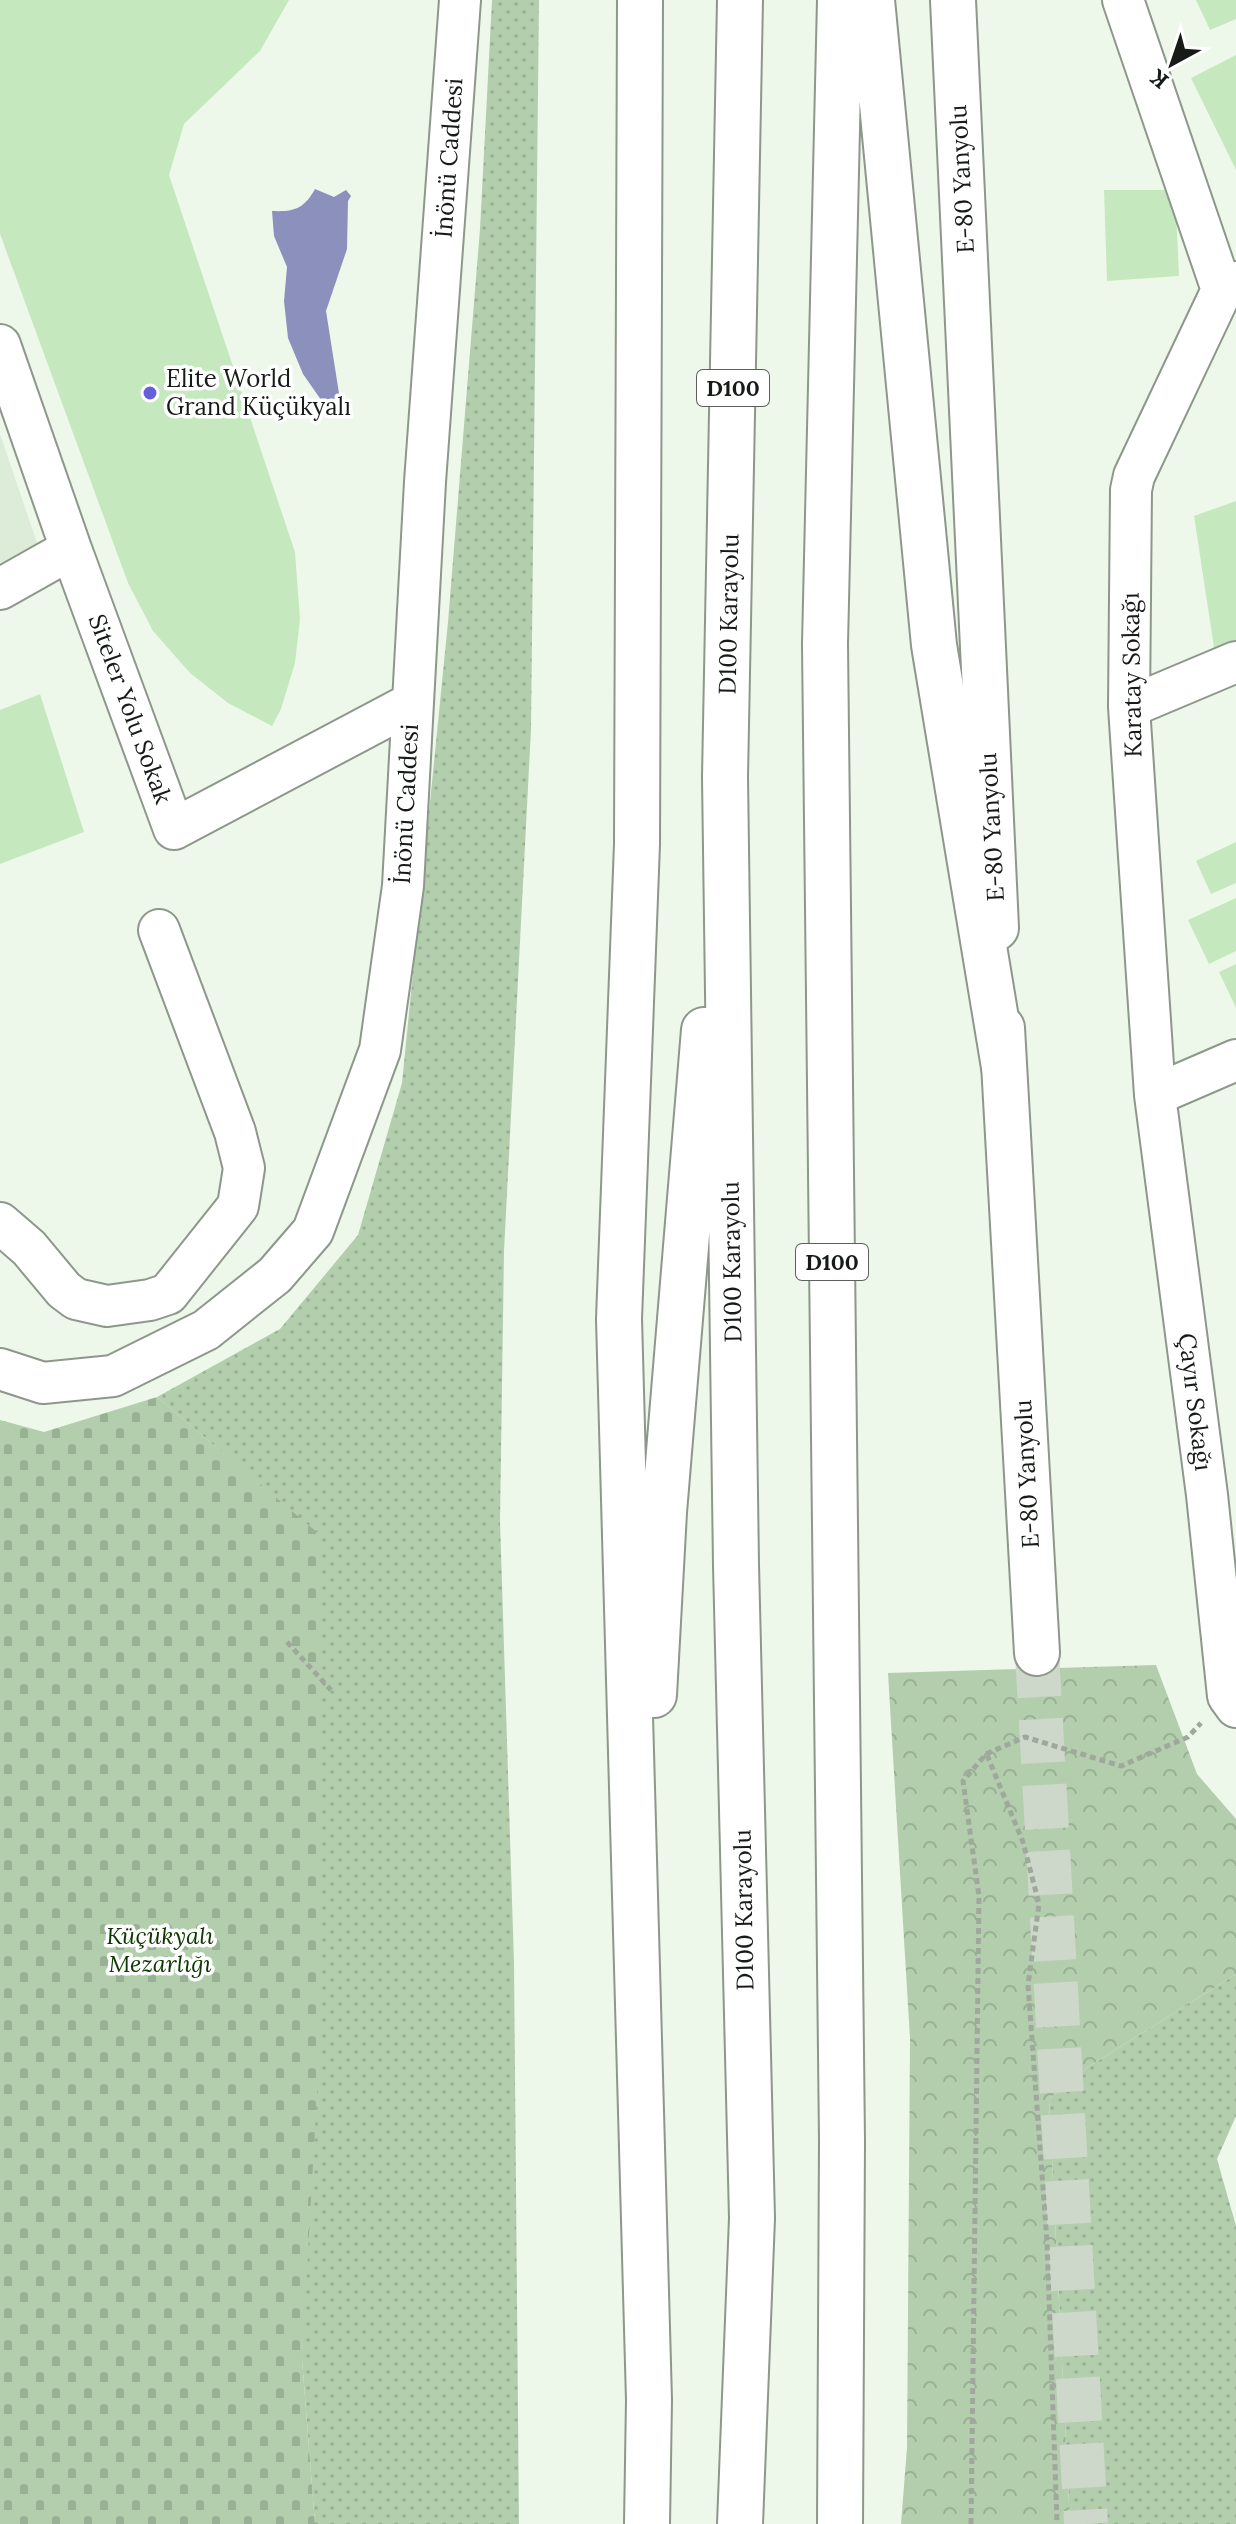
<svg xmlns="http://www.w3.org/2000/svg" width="1236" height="2524" font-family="Lora,serif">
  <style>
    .built { fill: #dcecd9 }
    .grass { fill: url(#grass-dots) }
    .forest { fill: url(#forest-crowns) }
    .cemetery { fill: url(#cemetery-stones) }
    .water { fill: #8c90bc }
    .building { fill: #c6e8bf }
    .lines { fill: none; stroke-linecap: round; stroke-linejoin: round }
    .major-tunnel { stroke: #cdd7ca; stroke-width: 44; stroke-dasharray: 44 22; stroke-linecap: butt }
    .minor-casing { stroke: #8d978b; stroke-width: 44 }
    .major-casing { stroke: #8d978b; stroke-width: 48 }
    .highway-casing { stroke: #8d978b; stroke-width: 48 }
    .path { stroke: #a0a89e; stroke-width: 5; stroke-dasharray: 6 4; stroke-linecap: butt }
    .minor { stroke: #fff; stroke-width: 40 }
    .major { stroke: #fff; stroke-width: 44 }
    .highway { stroke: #fff; stroke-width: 44 }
    .poi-dot { fill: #6560d9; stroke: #fff; stroke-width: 3 }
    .labels { text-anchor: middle; stroke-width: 7; stroke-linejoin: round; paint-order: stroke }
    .shield { fill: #fff; stroke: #5d5f5d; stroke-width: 2 }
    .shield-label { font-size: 22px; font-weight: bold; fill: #171b17 }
    .street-label { font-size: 24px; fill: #171b17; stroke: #fff }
    .poi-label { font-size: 24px; fill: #171b17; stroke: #fff; text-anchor: start }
    .park-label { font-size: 24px; font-style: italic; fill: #0d3901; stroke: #fff }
  </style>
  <defs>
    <pattern id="grass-dots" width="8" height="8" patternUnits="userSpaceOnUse" patternTransform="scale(2)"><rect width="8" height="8" fill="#b2ceac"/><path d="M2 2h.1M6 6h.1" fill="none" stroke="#98b093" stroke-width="1.8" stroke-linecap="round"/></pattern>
    <pattern id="forest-crowns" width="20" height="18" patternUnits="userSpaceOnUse" patternTransform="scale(2)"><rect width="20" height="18" fill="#b2ceac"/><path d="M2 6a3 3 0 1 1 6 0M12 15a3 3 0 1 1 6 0" fill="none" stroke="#98b093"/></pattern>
    <pattern id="cemetery-stones" width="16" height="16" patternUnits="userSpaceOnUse" patternTransform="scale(2)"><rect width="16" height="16" fill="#b2ceac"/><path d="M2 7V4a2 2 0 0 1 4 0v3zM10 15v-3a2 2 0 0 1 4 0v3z" fill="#98b093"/></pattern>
  </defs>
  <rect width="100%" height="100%" fill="#edf8ea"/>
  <path class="built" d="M 0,434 L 37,543 L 0,563 Z"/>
  <path class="grass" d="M 492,0 L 539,0 L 531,729 L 504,1251 L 500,1521 L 514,1963 L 519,2524 L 315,2524 L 302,2359 L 319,1699 L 319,1535 L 157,1397 L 280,1329 L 358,1235 L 402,1083 L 448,622 L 480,229 Z
    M 1236,1974 L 1236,2116 L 1217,2159 L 1236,2226 L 1236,2524 L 1070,2524 L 1049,2099 L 1088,2067 Z"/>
  <path class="forest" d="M 1156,1665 L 1197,1774 L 1236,1819 L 1236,1974 L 1088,2067 L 1049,2099 L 1070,2524 L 901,2524 L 907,2448 L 910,2039 L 888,1673 Z"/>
  <path class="cemetery" d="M 157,1397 L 319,1534 L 320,2039 L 302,2359 L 315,2524 L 0,2524 L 0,1420 L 44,1432 Z"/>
  <path class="water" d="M 315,189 L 334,197 L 346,190 L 351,196 L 348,201 L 347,249 L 326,311 L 341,406 L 326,407 L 303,374 L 288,338 L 284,301 L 287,267 L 274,236 L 272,211 C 294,212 304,209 315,189 Z"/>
  <path class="building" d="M 0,0 L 289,0 L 260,51 L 184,124 L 169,175 L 295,552 L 300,619 L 295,663 L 281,709 L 272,726 L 228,703 L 190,673 L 153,631 L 128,583 L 0,234 Z
    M 1196,0 L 1236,0 L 1236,19 L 1210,30 Z
    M 1236,55 L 1236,170 L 1191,78 Z
    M 1104,190 L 1175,190 L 1179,276 L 1107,281 Z
    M 1236,501 L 1236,645 L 1215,654 L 1194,516 Z
    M 40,694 L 84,832 L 0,864 L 0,710 Z
    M 1236,842 L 1236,883 L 1211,894 L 1196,861 Z
    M 1236,898 L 1236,951 L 1209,964 L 1188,920 Z
    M 1236,964 L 1236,1008 L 1219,972 Z"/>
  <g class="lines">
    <path class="major-tunnel" d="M 1037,1653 L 1086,2524"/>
    <defs>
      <path id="minor" d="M 1123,0 L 1222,290
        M 1236,282 L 1222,290 L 1134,476 L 1131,490 L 1129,707 L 1155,1095 L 1207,1495 L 1228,1696 L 1236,1707
        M 0,345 L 71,549
        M 0,589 L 71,549 L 174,829 L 412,703
        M 1129,707 L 1236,662
        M 1155,1095 L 1236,1060
        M 0,1223 L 29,1248 L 64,1290 L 76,1299 L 107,1306 L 150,1300 L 168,1294 L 238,1206 L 244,1168 L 235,1132 L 159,930
        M 0,1369 L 43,1383 L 113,1376 L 206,1330 L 275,1275 L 313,1231 L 380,1050 L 403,886 L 425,482 L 460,0"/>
      <path id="major" d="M 953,0 L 996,928
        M 1002,1028 L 1037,1653"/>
      <path id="highway" d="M 640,0 L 637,844 L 619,1319 L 649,2400 L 647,2524
        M 872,0 L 934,645 L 1004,1067
        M 654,1695 L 664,1512 L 704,1030
        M 740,2524 L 752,2218 L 736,1565 L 725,777 L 740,0
        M 840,2524 L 842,2141 L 825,644 L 840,0"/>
    </defs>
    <use href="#minor" class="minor-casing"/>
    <use href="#major" class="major-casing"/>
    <use href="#highway" class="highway-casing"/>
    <path class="path" d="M 287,1642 L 331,1690
      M 987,1755 L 1023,1842 L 1039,1904 L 1028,1985 L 1047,2242 L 1057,2524
      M 971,2524 L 979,1896 L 963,1781 L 986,1754 L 1025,1737 L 1121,1766 L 1188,1737 L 1201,1723"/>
    <use href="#minor" class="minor"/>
    <use href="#major" class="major"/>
    <use href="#highway" class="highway"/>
  </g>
  <circle class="poi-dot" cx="150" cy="393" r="8"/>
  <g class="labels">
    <g class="shield">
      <rect x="697" y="370" width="72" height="36" rx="6"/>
      <rect x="796" y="1244" width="72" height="36" rx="6"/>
    </g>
    <g class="shield-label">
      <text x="733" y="396">D100</text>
      <text x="832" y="1270">D100</text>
    </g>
    <g class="street-label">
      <text transform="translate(449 158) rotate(-86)" y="8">İnönü Caddesi</text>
      <text transform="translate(962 179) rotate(-93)" y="8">E-80 Yanyolu</text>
      <text transform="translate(729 614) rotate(-89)" y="8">D100 Karayolu</text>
      <text transform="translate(1132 675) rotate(-91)" y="8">Karatay Sokağı</text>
      <text transform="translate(130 709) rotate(70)" y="8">Siteler Yolu Sokak</text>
      <text transform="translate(406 804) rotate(-87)" y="8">İnönü Caddesi</text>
      <text transform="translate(992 827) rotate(-93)" y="8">E-80 Yanyolu</text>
      <text transform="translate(732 1262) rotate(-91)" y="8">D100 Karayolu</text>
      <text transform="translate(1195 1402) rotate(83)" y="8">Çayır Sokağı</text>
      <text transform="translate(1027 1474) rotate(-93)" y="8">E-80 Yanyolu</text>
      <text transform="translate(744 1910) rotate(-91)" y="8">D100 Karayolu</text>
    </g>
    <g class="poi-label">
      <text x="166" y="387">Elite World<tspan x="166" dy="28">Grand Küçükyalı</tspan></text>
    </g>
    <g class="park-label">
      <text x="160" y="1944">Küçükyalı<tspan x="160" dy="28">Mezarlığı</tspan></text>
    </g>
  </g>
  <g transform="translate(1172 64) rotate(220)" stroke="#ffffff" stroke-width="6" paint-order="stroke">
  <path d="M0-6L14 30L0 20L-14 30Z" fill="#171b17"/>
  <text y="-12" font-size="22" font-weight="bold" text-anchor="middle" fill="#171b17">K</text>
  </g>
</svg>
